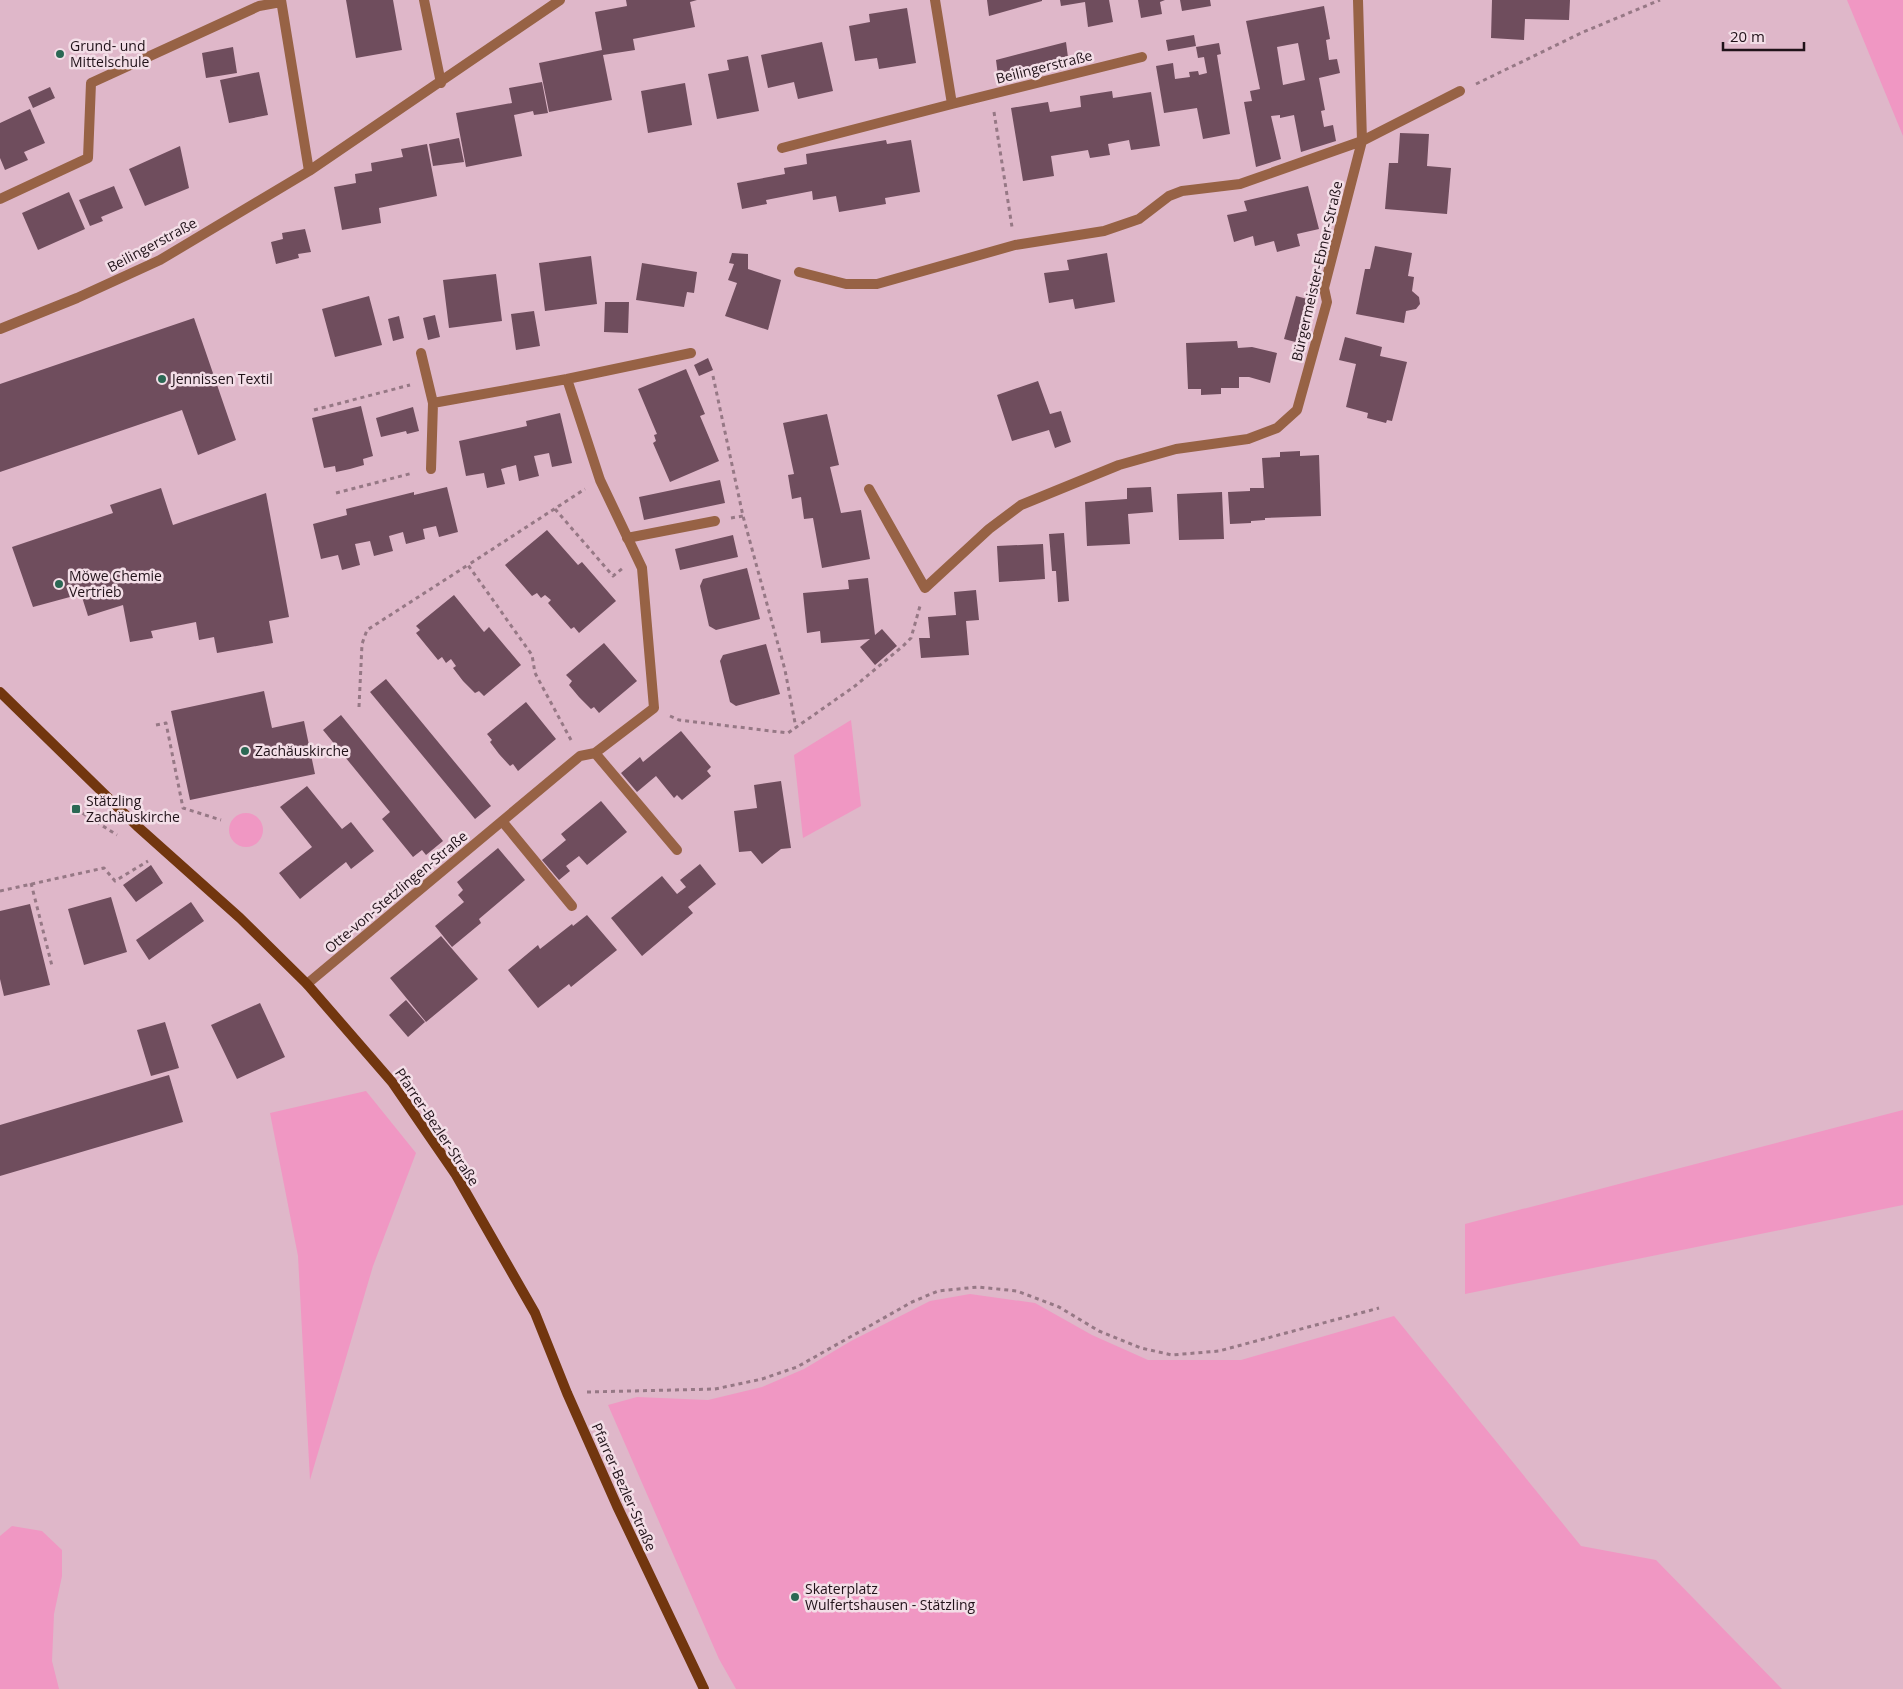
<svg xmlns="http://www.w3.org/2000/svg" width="1903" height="1689" font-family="'Open Sans',sans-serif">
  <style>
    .green { fill: #f097c3 }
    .building { fill: #6f4d5d; fill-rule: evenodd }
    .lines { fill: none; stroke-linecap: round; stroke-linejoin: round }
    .path { stroke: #967885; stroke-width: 3; stroke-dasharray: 4 4; stroke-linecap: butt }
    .lane { stroke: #976245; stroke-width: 10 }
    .street { stroke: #976245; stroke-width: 10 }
    .secondary { stroke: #72360f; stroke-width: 10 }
    .poi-dot { fill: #2b6854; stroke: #f3dee7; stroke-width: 2 }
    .labels { text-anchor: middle; stroke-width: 5; stroke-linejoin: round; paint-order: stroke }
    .poi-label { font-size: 14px; fill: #201219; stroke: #f3dee7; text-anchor: start }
    .street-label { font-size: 14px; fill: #201219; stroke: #f3dee7 }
  </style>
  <rect width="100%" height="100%" fill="#dfb7c9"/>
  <path class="green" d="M 1847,0 L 1903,0 L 1903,136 Z
    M 851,720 L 861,806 L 803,838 L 794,755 Z
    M229 830a17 17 0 1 1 34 0a17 17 0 1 1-34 0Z
    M 366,1091 L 416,1153 L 373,1266 L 310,1480 L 298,1256 L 270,1113 Z
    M 1903,1110 L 1903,1205 L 1465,1294 L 1465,1224 Z
    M 970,1294 L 1035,1303 L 1092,1335 L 1148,1360 L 1241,1360 L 1394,1316 L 1581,1546 L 1656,1560 L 1782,1689 L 736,1689 L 719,1659 L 608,1405 L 637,1397 L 708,1400 L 762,1387 L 804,1369 L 851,1341 L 930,1301 Z
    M 12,1526 L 42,1531 L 62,1550 L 62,1576 L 54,1614 L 52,1661 L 59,1689 L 0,1689 L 0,1536 Z"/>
  <path class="building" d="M 346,0 L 393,0 L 402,50 L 356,58 Z
    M 626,0 L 697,0 L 690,2 L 695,27 L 633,39 L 635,50 L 603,55 L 612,100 L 549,112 L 539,63 L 602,50 L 595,12 L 627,6 Z
    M 987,0 L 1042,0 L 1042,1 L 989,16 Z
    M 1060,0 L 1109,0 L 1113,22 L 1088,27 L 1085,2 L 1061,6 Z
    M 1138,0 L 1165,0 L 1160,2 L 1162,14 L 1141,18 Z
    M 1180,0 L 1210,0 L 1211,6 L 1182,11 Z
    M 1492,0 L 1570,0 L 1569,20 L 1525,19 L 1524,40 L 1491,38 Z
    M 1324,6 L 1330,39 L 1326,40 L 1329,60 L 1337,59 L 1340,73 L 1319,78 L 1325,110 L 1321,111 L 1324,127 L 1333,125 L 1336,141 L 1301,152 L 1294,115 L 1280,118 L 1280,115 L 1271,116 L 1281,159 L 1256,167 L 1244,102 L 1252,101 L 1250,91 L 1260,89 L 1246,21 ZM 1298,43 L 1305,80 L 1283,85 L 1277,47 Z
    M 907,8 L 916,63 L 879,69 L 877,58 L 855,61 L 849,26 L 870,22 L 869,14 Z
    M 1194,35 L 1196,46 L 1168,51 L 1166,40 Z
    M 822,42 L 833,91 L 798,99 L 794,82 L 768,88 L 761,55 Z
    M 1066,42 L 1069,65 L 999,83 L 996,60 Z
    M 1219,43 L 1221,54 L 1217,55 L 1230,134 L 1203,139 L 1197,108 L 1164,113 L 1156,66 L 1173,63 L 1175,79 L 1190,77 L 1189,72 L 1198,71 L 1199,75 L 1207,73 L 1204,57 L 1198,58 L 1196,47 Z
    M 233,47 L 237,73 L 206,78 L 202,53 Z
    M 748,56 L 759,111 L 717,119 L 708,74 L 729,70 L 727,60 Z
    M 259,72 L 268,115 L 229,123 L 220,80 Z
    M 542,82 L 548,113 L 534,115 L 533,111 L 514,115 L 522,156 L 466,167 L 456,113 L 512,103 L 509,88 Z
    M 685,83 L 692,125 L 648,133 L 641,91 Z
    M 50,87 L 55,98 L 33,108 L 28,97 Z
    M 1112,91 L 1113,98 L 1151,92 L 1160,146 L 1131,150 L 1129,140 L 1108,144 L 1110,155 L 1090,158 L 1088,150 L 1051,156 L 1054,176 L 1023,181 L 1011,108 L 1048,102 L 1050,112 L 1081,107 L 1080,96 Z
    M 30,109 L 45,143 L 24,152 L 28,160 L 5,170 L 0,158 L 0,123 Z
    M 1400,133 L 1429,134 L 1427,166 L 1451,168 L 1447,214 L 1385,209 L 1389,163 L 1398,163 Z
    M 459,138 L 464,162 L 433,166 L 429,144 Z
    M 886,140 L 887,144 L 911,140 L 920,192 L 885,198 L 886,204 L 839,212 L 836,196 L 813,200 L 812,191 L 766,200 L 767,204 L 742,209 L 737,183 L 785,174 L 784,168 L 807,164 L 806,154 Z
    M 427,144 L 437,196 L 379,208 L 381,223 L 342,230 L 334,187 L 356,183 L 355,174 L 372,171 L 371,163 L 403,157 L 401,149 Z
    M 180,146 L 189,188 L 145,206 L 129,169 Z
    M 114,186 L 123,208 L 101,217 L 103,221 L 90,226 L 79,200 Z
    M 1308,186 L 1319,229 L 1297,234 L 1300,246 L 1277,252 L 1274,241 L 1255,246 L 1253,236 L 1234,242 L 1227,215 L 1247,211 L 1244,201 Z
    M 69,192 L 85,229 L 38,250 L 22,213 Z
    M 305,229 L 311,252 L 298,254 L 299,258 L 276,264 L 271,242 L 283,239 L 282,233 Z
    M 1375,246 L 1412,253 L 1408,276 L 1414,277 L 1412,291 L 1419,297 L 1420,304 L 1416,309 L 1406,311 L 1404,323 L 1356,314 L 1365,269 L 1370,269 Z
    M 732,253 L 748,254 L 748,269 L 781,280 L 768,330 L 725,316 L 737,283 L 728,280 L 734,264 L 729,263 Z
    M 1107,253 L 1115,302 L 1075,309 L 1073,299 L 1049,303 L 1044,273 L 1069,270 L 1067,260 Z
    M 591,256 L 597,304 L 545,311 L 539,263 Z
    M 642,263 L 697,272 L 694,293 L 687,292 L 684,307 L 636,300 Z
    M 496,274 L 502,321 L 449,328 L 443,280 Z
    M 369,296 L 382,345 L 335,357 L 322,309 Z
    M 1296,296 L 1315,301 L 1303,344 L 1284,339 Z
    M 605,302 L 629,302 L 628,333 L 604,332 Z
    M 534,311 L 540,346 L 516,350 L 511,314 Z
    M 435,315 L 440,337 L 428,340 L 423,318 Z
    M 399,316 L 404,338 L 393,341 L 388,319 Z
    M 194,318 L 236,440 L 198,455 L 182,410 L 0,472 L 0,384 Z
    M 1345,337 L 1382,347 L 1380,356 L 1407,362 L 1392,421 L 1387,420 L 1386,423 L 1367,418 L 1368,413 L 1346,407 L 1356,364 L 1339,360 Z
    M 1237,341 L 1238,348 L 1252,347 L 1277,353 L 1270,383 L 1249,377 L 1239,377 L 1239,388 L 1221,388 L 1221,394 L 1201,395 L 1201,389 L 1188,389 L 1186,343 Z
    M 708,358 L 713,370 L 699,376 L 694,365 Z
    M 686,369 L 705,414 L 700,416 L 719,461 L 670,482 L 653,443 L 656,441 L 654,435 L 657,434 L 638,389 Z
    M 1038,381 L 1050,414 L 1061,411 L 1071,442 L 1055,448 L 1049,430 L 1012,441 L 997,395 Z
    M 361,406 L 373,456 L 363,459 L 364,465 L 350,469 L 336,472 L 335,466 L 324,468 L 312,418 Z
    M 413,407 L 419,431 L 407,434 L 406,431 L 381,437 L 376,418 Z
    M 560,413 L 572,463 L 552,467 L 549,453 L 534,456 L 539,476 L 519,481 L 516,465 L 501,469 L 505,484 L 487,488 L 484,473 L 466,476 L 459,441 L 527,426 L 526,421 Z
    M 827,414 L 839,465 L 830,467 L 841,513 L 861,510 L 870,559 L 822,568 L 813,518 L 804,519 L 801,497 L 792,499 L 788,475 L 794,474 L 783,423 Z
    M 1300,451 L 1300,456 L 1319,455 L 1321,516 L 1265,518 L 1265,520 L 1251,521 L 1251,523 L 1230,524 L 1228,492 L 1250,491 L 1250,488 L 1264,488 L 1262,458 L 1280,457 L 1280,452 Z
    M 720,480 L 725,503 L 644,520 L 639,497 Z
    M 447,487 L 458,532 L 439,537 L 436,526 L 423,529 L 425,539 L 406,544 L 403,532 L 389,536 L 393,551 L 374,556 L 370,541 L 355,544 L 360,565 L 342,570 L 338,555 L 321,559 L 313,524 L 347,515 L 346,509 L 414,492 L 414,495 Z
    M 1151,487 L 1153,512 L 1128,514 L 1130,544 L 1087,546 L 1085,502 L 1127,499 L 1127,488 Z
    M 161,488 L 173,525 L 266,493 L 289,617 L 269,621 L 273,643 L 217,653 L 214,637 L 199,640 L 196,622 L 151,631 L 153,638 L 130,642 L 123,605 L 88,616 L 81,594 L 33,607 L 12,547 L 113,513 L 110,505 Z
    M 1222,492 L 1224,539 L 1179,540 L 1177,494 Z
    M 547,530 L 578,565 L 582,562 L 616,601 L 579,633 L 574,627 L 571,629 L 548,603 L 551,600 L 545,595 L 541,598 L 537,593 L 532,596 L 505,565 Z
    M 1064,533 L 1069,601 L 1058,602 L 1056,571 L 1052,571 L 1049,534 Z
    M 733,535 L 738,557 L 680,570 L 675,549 Z
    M 1043,544 L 1045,579 L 999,582 L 997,546 Z
    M 747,568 L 760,619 L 716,630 L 709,626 L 700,586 L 703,579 Z
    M 868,578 L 875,635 L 882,629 L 897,646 L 875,665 L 860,647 L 870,639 L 821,643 L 820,631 L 807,633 L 803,593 L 849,589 L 848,580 Z
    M 976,590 L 979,620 L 966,621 L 969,655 L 921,658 L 919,638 L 930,638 L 928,617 L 956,615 L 954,592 Z
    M 454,595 L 484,632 L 489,627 L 521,665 L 484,696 L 479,691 L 475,693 L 463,681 L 453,668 L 456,666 L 451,659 L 446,663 L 442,657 L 438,660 L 416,633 L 420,630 L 416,626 Z
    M 604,643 L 637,681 L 599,713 L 594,707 L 591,709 L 579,697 L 569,685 L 572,681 L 566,675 Z
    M 766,644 L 780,694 L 736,706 L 730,702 L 720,661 L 723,655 Z
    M 386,679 L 491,806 L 475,819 L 370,692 Z
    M 264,691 L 272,728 L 304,721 L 315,774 L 190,800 L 171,711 Z
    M 526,702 L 556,739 L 518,771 L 513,764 L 510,766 L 499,754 L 490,742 L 492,740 L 487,734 Z
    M 341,715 L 443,841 L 426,855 L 422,850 L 413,857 L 382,819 L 390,812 L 323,730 Z
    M 681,731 L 711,767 L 707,771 L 711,776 L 682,800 L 677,795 L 674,798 L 656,776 L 637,792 L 621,773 L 640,757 L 643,762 Z
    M 781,781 L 791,848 L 781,849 L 762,864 L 751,851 L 739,852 L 734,811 L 757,808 L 754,785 Z
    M 307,786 L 342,829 L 351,822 L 374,851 L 351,869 L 346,862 L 300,899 L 279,873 L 312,847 L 280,807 Z
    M 601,801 L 627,832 L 587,865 L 579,856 L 566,866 L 570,871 L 559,880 L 542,860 L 566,840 L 561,834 Z
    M 498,848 L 525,880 L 479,919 L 481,923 L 452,947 L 435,926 L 464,902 L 458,895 L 463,890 L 457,882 Z
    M 700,864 L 716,884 L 688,907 L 693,913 L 642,956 L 611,918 L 662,876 L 677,894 L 686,887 L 680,880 Z
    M 151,865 L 163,883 L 136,902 L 123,885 Z
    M 111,897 L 127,952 L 84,965 L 68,909 Z
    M 191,902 L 204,921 L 149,960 L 136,940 Z
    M 30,904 L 50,985 L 4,996 L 0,979 L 0,911 Z
    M 587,915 L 617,950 L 571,987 L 569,984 L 538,1008 L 508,970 L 538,945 L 540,949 L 572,924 L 573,926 Z
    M 441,936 L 478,979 L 426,1022 L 390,978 Z
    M 406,1000 L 425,1022 L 408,1037 L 389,1015 Z
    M 260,1003 L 285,1057 L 237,1079 L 211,1025 Z
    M 165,1022 L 179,1068 L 151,1076 L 137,1030 Z
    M 169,1075 L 183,1122 L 0,1176 L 0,1125 Z"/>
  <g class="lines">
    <path class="path" d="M 1476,84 L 1581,33 L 1660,0
      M 994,112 L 1012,227
      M 713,376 L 743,516 L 785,670 L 796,728
      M 314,410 L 410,385
      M 336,493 L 413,473
      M 555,509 L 613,576 L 623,568
      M 731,518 L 743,516
      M 359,707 L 362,644 L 367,630 L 468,565
      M 670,716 L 679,720 L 788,733 L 855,686 L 903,646 L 911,638 L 920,606
      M 156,725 L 166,723 L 183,808 L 221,820
      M 571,740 L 535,673 L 532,655 L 468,565 L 585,489
      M 76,809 L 117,835
      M 31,883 L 52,966
      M 0,891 L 104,868 L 115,881 L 148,861
      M 587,1392 L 715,1389 L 762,1379 L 797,1367 L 912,1302 L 938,1291 L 978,1287 L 1017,1291 L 1059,1307 L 1099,1331 L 1141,1348 L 1172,1355 L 1219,1351 L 1379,1308"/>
    <path class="lane" d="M 627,538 L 715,521"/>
    <path class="street" d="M 281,0 L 309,171
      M 424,0 L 441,83
      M 952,104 L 1142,57
      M 782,148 L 952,104 L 935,0
      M 0,199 L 88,158 L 91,83 L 259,6 L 281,2
      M 799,272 L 846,284 L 877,284 L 1015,245 L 1104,231 L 1139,219 L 1169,196 L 1182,191 L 1240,184 L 1362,141 L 1460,91
      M 0,329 L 77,298 L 160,260 L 309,171 L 560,0
      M 421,353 L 433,403
      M 431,469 L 433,403 L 567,379 L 691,353
      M 869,489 L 925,588 L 989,529 L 1021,505 L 1119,465 L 1176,449 L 1248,439 L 1277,428 L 1297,410 L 1327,302 L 1324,288 L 1362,141 L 1358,0
      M 595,753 L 677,850
      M 502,821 L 572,906
      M 307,984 L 580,756 L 595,753 L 654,708 L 642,568 L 600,480 L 567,379"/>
    <path class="secondary" d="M 0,692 L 137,826 L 240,918 L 307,984 L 392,1082 L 456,1175 L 535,1313 L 567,1393 L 617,1506 L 704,1689"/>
  </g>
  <g class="poi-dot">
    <circle cx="60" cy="54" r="5"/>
    <circle cx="162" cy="379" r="5"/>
    <circle cx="59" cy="584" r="5"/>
    <circle cx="245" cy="751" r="5"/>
    <rect x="71" y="804" width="10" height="10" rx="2.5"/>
    <circle cx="795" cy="1597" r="5"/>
  </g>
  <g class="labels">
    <g class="poi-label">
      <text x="70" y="51">Grund- und<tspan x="70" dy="16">Mittelschule</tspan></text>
      <text x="172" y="384">Jennissen Textil</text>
      <text x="69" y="581">Möwe Chemie<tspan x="69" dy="16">Vertrieb</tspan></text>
      <text x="255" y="756">Zachäuskirche</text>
      <text x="86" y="806">Stätzling<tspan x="86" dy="16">Zachäuskirche</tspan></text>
      <text x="805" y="1594">Skaterplatz<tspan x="805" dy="16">Wulfertshausen - Stätzling</tspan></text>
    </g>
    <g class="street-label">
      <text transform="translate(1044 67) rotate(-14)" y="5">Beilingerstraße</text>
      <text transform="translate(152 245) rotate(-28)" y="5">Beilingerstraße</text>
      <text transform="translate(1317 271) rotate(-77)" y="5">Bürgermeister-Ebner-Straße</text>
      <text transform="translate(396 892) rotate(-40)" y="5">Otte-von-Stetzlingen-Straße</text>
      <text transform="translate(437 1127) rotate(56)" y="5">Pfarrer-Bezler-Straße</text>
      <text transform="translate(624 1487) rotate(66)" y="5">Pfarrer-Bezler-Straße</text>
    </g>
  </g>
  <path d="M1723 42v8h81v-8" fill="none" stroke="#201219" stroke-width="2.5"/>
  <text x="1730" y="42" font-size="15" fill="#201219" stroke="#f3dee7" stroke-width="4" paint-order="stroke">20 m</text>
</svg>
